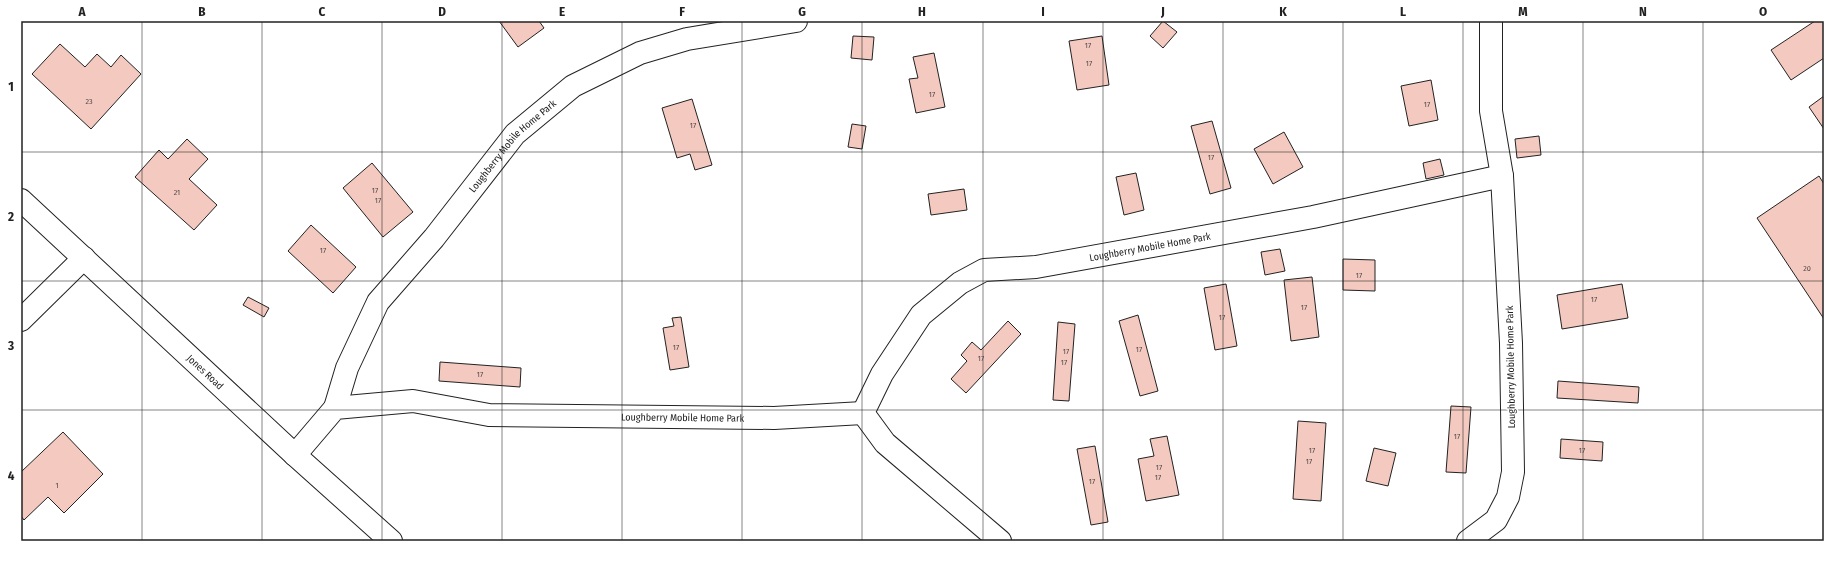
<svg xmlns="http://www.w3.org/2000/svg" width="1845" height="562" font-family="'Fira Sans Condensed',sans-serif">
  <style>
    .building { fill: #f3c9c0; stroke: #222 }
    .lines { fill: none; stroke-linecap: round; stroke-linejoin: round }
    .street-casing { stroke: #222; stroke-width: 24 }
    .secondary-casing { stroke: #222; stroke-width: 24 }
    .street { stroke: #fff; stroke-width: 22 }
    .secondary { stroke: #fff; stroke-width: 22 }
    .grid { fill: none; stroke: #222; stroke-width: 1; stroke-opacity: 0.55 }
    .labels { text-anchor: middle; stroke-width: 3; stroke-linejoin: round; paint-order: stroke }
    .number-label { font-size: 8px; fill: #564c4a }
    .street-label { font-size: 10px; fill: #222; stroke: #fff }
    .neatline { fill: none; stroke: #222; stroke-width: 1.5 }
    .grid-label { font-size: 13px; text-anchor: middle; font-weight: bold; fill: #222 }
  </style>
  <rect width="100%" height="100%" fill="#fff"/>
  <path class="building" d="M 499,21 L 539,21 L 544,28 L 518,47 Z
    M 1163,21 L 1177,32 L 1163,48 L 1150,36 Z
    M 1815,21 L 1824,21 L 1824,58 L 1791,80 L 1771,50 Z
    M 853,36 L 874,37 L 872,60 L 851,58 Z
    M 1102,36 L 1109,85 L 1077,90 L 1069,41 Z
    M 60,44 L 85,67 L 97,54 L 111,67 L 121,55 L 141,74 L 91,129 L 32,74 Z
    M 934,53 L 945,107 L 916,113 L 909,79 L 918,78 L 913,57 Z
    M 1431,80 L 1438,120 L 1409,126 L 1401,86 Z
    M 1824,96 L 1824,129 L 1809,107 Z
    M 692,99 L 712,165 L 695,170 L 690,154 L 677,158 L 662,108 Z
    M 1212,121 L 1231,188 L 1210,194 L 1191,126 Z
    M 852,124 L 866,126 L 862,149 L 848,147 Z
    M 1284,132 L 1303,167 L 1273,184 L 1254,149 Z
    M 1539,136 L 1541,155 L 1517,158 L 1515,139 Z
    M 187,139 L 208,159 L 189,179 L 217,205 L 194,230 L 135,177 L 159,150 L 168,159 Z
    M 1440,159 L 1444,175 L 1426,179 L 1423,163 Z
    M 372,163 L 413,212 L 383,237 L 343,188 Z
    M 1136,173 L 1144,210 L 1124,215 L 1116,177 Z
    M 1819,176 L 1824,184 L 1824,319 L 1757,218 Z
    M 964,189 L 967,210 L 931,215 L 928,194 Z
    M 311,225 L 356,267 L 333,293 L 288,251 Z
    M 1280,249 L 1285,271 L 1265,275 L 1261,252 Z
    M 1343,259 L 1375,260 L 1375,291 L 1343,290 Z
    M 1312,277 L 1319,337 L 1291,341 L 1284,280 Z
    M 1226,284 L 1237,346 L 1215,350 L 1204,288 Z
    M 1622,284 L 1628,318 L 1562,329 L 1557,295 Z
    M 248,297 L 269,308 L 264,317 L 243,305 Z
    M 1138,315 L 1158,391 L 1140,396 L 1119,321 Z
    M 681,317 L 689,367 L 670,370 L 663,328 L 674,326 L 672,318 Z
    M 1008,321 L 1021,334 L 966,393 L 951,379 L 967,361 L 961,355 L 972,342 L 981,350 Z
    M 1058,322 L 1075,324 L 1069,401 L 1053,400 Z
    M 440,362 L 521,368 L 520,387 L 439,381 Z
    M 1558,381 L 1639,387 L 1638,403 L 1557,398 Z
    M 1451,406 L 1471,407 L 1466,473 L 1446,472 Z
    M 1298,421 L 1326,423 L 1321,501 L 1293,499 Z
    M 63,432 L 103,474 L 64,513 L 48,497 L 24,520 L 21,516 L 21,472 Z
    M 1167,436 L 1179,495 L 1146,501 L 1138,459 L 1154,456 L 1150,439 Z
    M 1561,439 L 1603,442 L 1602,461 L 1560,458 Z
    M 1095,446 L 1108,522 L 1091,525 L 1077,449 Z
    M 1374,448 L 1396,453 L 1388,486 L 1366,481 Z"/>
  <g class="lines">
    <defs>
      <g id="street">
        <path d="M 21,320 L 84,258"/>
        <path id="s1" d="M 335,408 L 347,368 L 378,302 L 434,238 L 515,134 L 573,86 L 640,53 L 687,39 L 796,21"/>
        <path id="s2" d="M 295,455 L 335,408 L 413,401 L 489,415 L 774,418 L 863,413"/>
        <path id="s3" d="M 1000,541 L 885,443 L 863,413 L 882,374 L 921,315 L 960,283 L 984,270 L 1036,267 L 1313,217 L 1502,176"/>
        <path d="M 1468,541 L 1496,520 L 1508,497 L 1513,472 L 1511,343 L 1502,176 L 1491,111 L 1491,21"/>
      </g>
      <g id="secondary">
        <path id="s4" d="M 21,200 L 295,455 L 391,541"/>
      </g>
    </defs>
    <use href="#street" class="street-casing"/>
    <use href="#secondary" class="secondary-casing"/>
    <use href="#street" class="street"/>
    <use href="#secondary" class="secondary"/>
  </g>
  <path class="grid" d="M 142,21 L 142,541M 262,21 L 262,541M 382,21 L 382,541M 502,21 L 502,541M 622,21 L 622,541M 742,21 L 742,541M 862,21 L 862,541M 983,21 L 983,541M 1103,21 L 1103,541M 1223,21 L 1223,541M 1343,21 L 1343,541M 1463,21 L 1463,541M 1583,21 L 1583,541M 1703,21 L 1703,541M 21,152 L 1824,152M 21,281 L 1824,281M 21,410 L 1824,410"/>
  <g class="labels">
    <g class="number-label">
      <text x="1088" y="48">17</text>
      <text x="1089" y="66">17</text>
      <text x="932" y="97">17</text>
      <text x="89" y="104">23</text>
      <text x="1427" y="107">17</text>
      <text x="693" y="128">17</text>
      <text x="1211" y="160">17</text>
      <text x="375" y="193">17</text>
      <text x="177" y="195">21</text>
      <text x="378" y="203">17</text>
      <text x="323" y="253">17</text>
      <text x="1807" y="271">20</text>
      <text x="1359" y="278">17</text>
      <text x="1594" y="302">17</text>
      <text x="1304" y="310">17</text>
      <text x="1222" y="320">17</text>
      <text x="676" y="350">17</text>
      <text x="1139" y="352">17</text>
      <text x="1066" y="354">17</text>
      <text x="981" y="361">17</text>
      <text x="1064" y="365">17</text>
      <text x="480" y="377">17</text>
      <text x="1457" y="439">17</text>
      <text x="1312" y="453">17</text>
      <text x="1582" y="453">17</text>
      <text x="1309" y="464">17</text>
      <text x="1159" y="470">17</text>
      <text x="1158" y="480">17</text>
      <text x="1092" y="484">17</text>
      <text x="57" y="488">1</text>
    </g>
    <g class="street-label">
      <text dy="4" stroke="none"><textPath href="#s1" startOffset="321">Loughberry Mobile Home Park</textPath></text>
      <text dy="4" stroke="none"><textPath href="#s3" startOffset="548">Loughberry Mobile Home Park</textPath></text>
      <text transform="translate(1510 367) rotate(-91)" y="4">Loughberry Mobile Home Park</text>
      <text dy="4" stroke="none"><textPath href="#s4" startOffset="252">Jones Road</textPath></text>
      <text dy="4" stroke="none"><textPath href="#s2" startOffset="411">Loughberry Mobile Home Park</textPath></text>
    </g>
  </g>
  <rect width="1845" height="562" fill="none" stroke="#ffffff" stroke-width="44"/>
  <rect x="22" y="22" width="1801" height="518" class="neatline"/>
  <g class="grid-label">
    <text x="82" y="16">A</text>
    <text x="202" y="16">B</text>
    <text x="322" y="16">C</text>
    <text x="442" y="16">D</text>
    <text x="562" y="16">E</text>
    <text x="682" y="16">F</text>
    <text x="802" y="16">G</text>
    <text x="922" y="16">H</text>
    <text x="1043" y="16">I</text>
    <text x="1163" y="16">J</text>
    <text x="1283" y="16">K</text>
    <text x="1403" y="16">L</text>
    <text x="1523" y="16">M</text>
    <text x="1643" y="16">N</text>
    <text x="1763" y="16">O</text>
    <text x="11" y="91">1</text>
    <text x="11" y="221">2</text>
    <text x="11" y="350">3</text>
    <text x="11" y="480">4</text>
  </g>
</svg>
